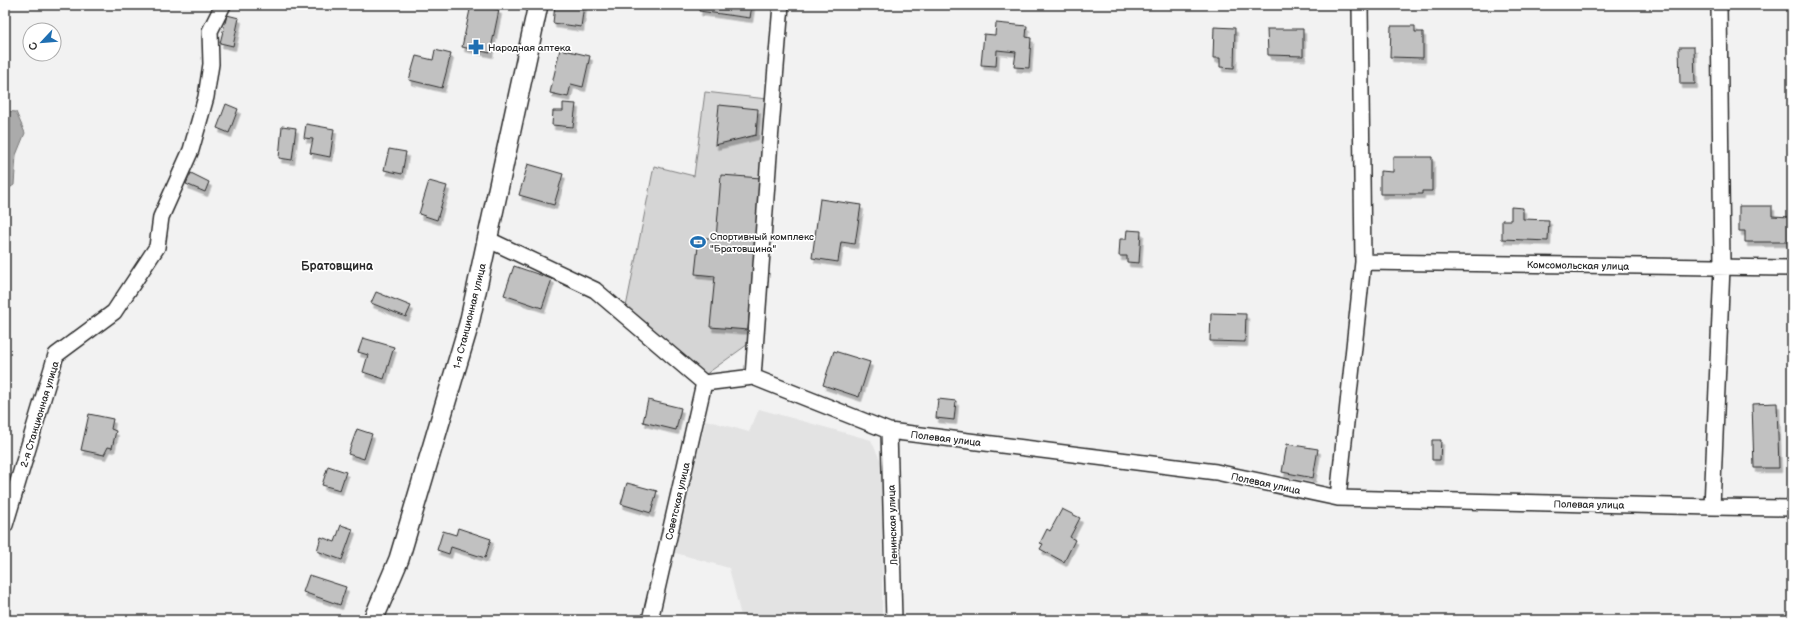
<svg xmlns="http://www.w3.org/2000/svg" width="1797" height="625" font-family="'Balsamiq Sans',sans-serif">
  <style>
    .built { fill: #e3e3e3 }
    .green { fill: #d5d5d5; stroke: #808080 }
    .water { fill: #ababab; stroke: #787878 }
    .building { fill: #c1c1c1; stroke: #2b2b2b; filter: url(#shadow) }
    .lines { fill: none; stroke-linecap: round; stroke-linejoin: round }
    .minor-casing { stroke: #2b2b2b; stroke-width: 18 }
    .major-casing { stroke: #2b2b2b; stroke-width: 22 }
    .minor { stroke: #fff; stroke-width: 15 }
    .major { stroke: #fff; stroke-width: 19 }
    .labels { text-anchor: middle; stroke-width: 3.5; stroke-linejoin: round; paint-order: stroke }
    .poi-label { font-size: 10px; fill: #2b2b2b; stroke: #fff; text-anchor: start }
    .street-label { font-size: 10px; fill: #2b2b2b; stroke: #fff }
    .quarter-label { font-size: 12px; font-weight: bold; fill: #2b2b2b; stroke: #fff }
  </style>
  <defs>
    <filter id="shadow"><feDropShadow dx="2.5" dy="4.5" stdDeviation="0" flood-color="#0004"/></filter>
  </defs>
  <rect width="100%" height="100%" fill="#f2f2f2"/>
  <filter id="ink" filterUnits="userSpaceOnUse"><feTurbulence type="fractalNoise" baseFrequency=".025" numOctaves="2"/><feDisplacementMap in="SourceGraphic" scale="8" xChannelSelector="R" yChannelSelector="G"/><feConvolveMatrix kernelMatrix="1 2 1 2 8 2 1 2 1" color-interpolation-filters="sRGB"/></filter>
  <g filter="url(#ink)">
    <path class="built" d="M 759,409 L 871,440 L 883,466 L 882,620 L 742,620 L 729,568 L 672,552 L 706,420 L 749,432 Z"/>
    <path class="green" d="M 705,92 L 767,99 L 751,342 L 705,375 L 626,307 L 654,166 L 694,176 Z"/>
    <path class="water" d="M 5,111 L 16,112 L 25,133 L 16,155 L 14,185 L 5,191 Z"/>
    <path class="building" d="M 471,5 L 479,5 L 499,10 L 490,53 L 462,47 Z
      M 555,5 L 584,5 L 581,27 L 553,23 Z
      M 700,5 L 752,5 L 750,18 L 699,11 Z
      M 227,15 L 239,18 L 233,46 L 220,43 Z
      M 996,23 L 1027,26 L 1026,37 L 1031,38 L 1029,68 L 1014,67 L 1016,52 L 997,50 L 996,66 L 981,65 L 984,34 L 995,35 Z
      M 1391,26 L 1415,26 L 1415,32 L 1423,32 L 1423,58 L 1390,57 Z
      M 1214,27 L 1235,28 L 1234,68 L 1220,67 L 1220,58 L 1213,58 Z
      M 1267,29 L 1303,29 L 1303,56 L 1268,55 Z
      M 1679,47 L 1694,47 L 1695,84 L 1680,84 Z
      M 560,49 L 590,56 L 583,87 L 571,84 L 568,97 L 550,93 Z
      M 435,50 L 451,54 L 442,88 L 409,80 L 416,56 L 433,60 Z
      M 563,103 L 576,104 L 573,127 L 552,125 L 553,111 L 563,111 Z
      M 226,104 L 238,109 L 229,133 L 217,128 Z
      M 719,105 L 758,109 L 756,135 L 715,145 Z
      M 306,124 L 334,129 L 330,157 L 310,153 L 313,139 L 304,138 Z
      M 282,126 L 296,128 L 292,160 L 279,158 Z
      M 389,149 L 406,152 L 402,174 L 384,170 Z
      M 1393,157 L 1432,157 L 1432,191 L 1422,191 L 1422,194 L 1380,194 L 1380,171 L 1393,172 Z
      M 528,164 L 563,174 L 554,205 L 519,195 Z
      M 191,173 L 209,182 L 205,192 L 186,184 Z
      M 721,175 L 761,178 L 748,330 L 710,327 L 715,276 L 695,274 L 699,237 L 716,239 Z
      M 429,181 L 447,186 L 437,220 L 419,214 Z
      M 820,199 L 861,205 L 855,244 L 841,242 L 838,262 L 812,258 Z
      M 1739,206 L 1772,206 L 1772,216 L 1791,217 L 1791,242 L 1745,242 L 1745,231 L 1739,231 Z
      M 1511,207 L 1523,208 L 1523,219 L 1549,220 L 1548,241 L 1502,239 L 1502,220 L 1511,220 Z
      M 1127,230 L 1141,231 L 1139,263 L 1127,262 L 1127,256 L 1119,256 L 1120,239 L 1126,239 Z
      M 514,266 L 552,279 L 542,308 L 504,295 Z
      M 376,292 L 411,306 L 406,317 L 371,303 Z
      M 1211,313 L 1246,314 L 1245,342 L 1210,341 Z
      M 363,338 L 394,347 L 384,379 L 363,372 L 368,355 L 358,352 Z
      M 834,351 L 870,362 L 859,397 L 823,385 Z
      M 938,399 L 956,401 L 954,420 L 936,418 Z
      M 648,400 L 681,408 L 676,430 L 643,422 Z
      M 1777,403 L 1779,468 L 1754,468 L 1752,404 Z
      M 89,414 L 113,419 L 111,429 L 116,431 L 112,448 L 108,447 L 104,455 L 81,450 Z
      M 357,429 L 372,434 L 364,459 L 348,454 Z
      M 1432,440 L 1441,440 L 1440,460 L 1432,460 Z
      M 1287,444 L 1318,449 L 1313,478 L 1282,472 Z
      M 328,466 L 346,472 L 340,490 L 322,485 Z
      M 627,483 L 657,491 L 651,513 L 621,504 Z
      M 1062,509 L 1080,518 L 1070,537 L 1075,540 L 1064,562 L 1040,549 L 1043,544 L 1040,543 L 1047,529 L 1050,531 Z
      M 341,525 L 353,529 L 342,560 L 317,551 L 321,537 L 335,542 Z
      M 458,528 L 491,539 L 485,558 L 451,547 L 449,554 L 437,550 L 443,531 L 456,535 Z
      M 309,575 L 346,587 L 340,605 L 303,592 Z"/>
    <g class="lines">
      <defs>
        <path id="minor" d="M 487,239 L 595,290 L 704,383 L 753,377 L 889,431 L 1216,472 L 1338,498 L 1712,507 L 1792,508
          M 1363,262 L 1792,268
          M 753,377 L 770,141 L 781,5
          M 889,431 L 894,620
          M 1338,498 L 1363,262 L 1360,5
          M 1712,507 L 1722,267 L 1719,5
          M 5,525 L 56,355 L 114,312 L 157,247 L 161,217 L 191,150 L 206,97 L 211,64 L 210,31 L 223,5
          M 650,620 L 704,383"/>
        <path id="major" d="M 373,620 L 399,559 L 469,324 L 538,5"/>
      </defs>
      <use href="#minor" class="minor-casing"/>
      <use href="#major" class="major-casing"/>
      <use href="#minor" class="minor"/>
      <use href="#major" class="major"/>
    </g>
  </g>
  <defs>
    <symbol id="pharmacy-bare" viewBox="-9 -9 18 18"><path d="M-2-6h4v4h4v4h-4v4h-4v-4h-4v-4h4Z" fill="#1f6fb2" stroke="#fff" stroke-width="2.5" paint-order="stroke"/></symbol>
    <symbol id="stadium-bare" viewBox="-9 -9 18 18"><path d="M0-5a6.5 5 0 1 0 0 10a6.5 5 0 1 0 0-10ZM-3.5-1.8h7v3.6h-7Z" fill="#1f6fb2" stroke="#fff" stroke-width="2.5" paint-order="stroke"/></symbol>
  </defs>
  <g fill-rule="evenodd">
    <use href="#pharmacy-bare" x="465" y="36" width="22" height="22"/>
    <use href="#stadium-bare" x="687" y="231" width="22" height="22"/>
  </g>
  <g class="labels">
    <g class="poi-label">
      <text x="488" y="51">Народная аптека</text>
      <text x="710" y="240">Спортивный комплекс<tspan x="710" dy="12">"Братовщина"</tspan></text>
    </g>
    <g class="street-label">
      <text transform="translate(1578 265) rotate(1)" y="4">Комсомольская улица</text>
      <text transform="translate(469 316) rotate(-76)" y="4">1-я Станционная улица</text>
      <text transform="translate(39 414) rotate(-73)" y="4">2-я Станционная улица</text>
      <text transform="translate(946 438) rotate(7)" y="4">Полевая улица</text>
      <text transform="translate(1266 483) rotate(12)" y="4">Полевая улица</text>
      <text transform="translate(677 501) rotate(-77)" y="4">Советская улица</text>
      <text transform="translate(1589 504) rotate(1)" y="4">Полевая улица</text>
      <text transform="translate(892 525) rotate(-92)" y="4">Ленинская улица</text>
    </g>
    <g class="quarter-label">
      <text x="337" y="270">Братовщина</text>
    </g>
  </g>
  <rect width="1797" height="625" fill="none" stroke="#fff" stroke-width="20"/>
  <rect x="10" y="10" width="1777" height="605" fill="none" stroke="#2b2b2b" stroke-width="1.5" filter="url(#ink)"/>
  <g transform="translate(42 42) rotate(244)"><circle r="19" fill="#ffffff" stroke="#aaaaaa"/>
  <path d="M0-3L7 15L0 10L-7 15Z" fill="#1f6fb2"/>
  <text y="-6" font-size="11" font-weight="bold" text-anchor="middle" fill="#2b2b2b">С</text>
  </g>
</svg>
